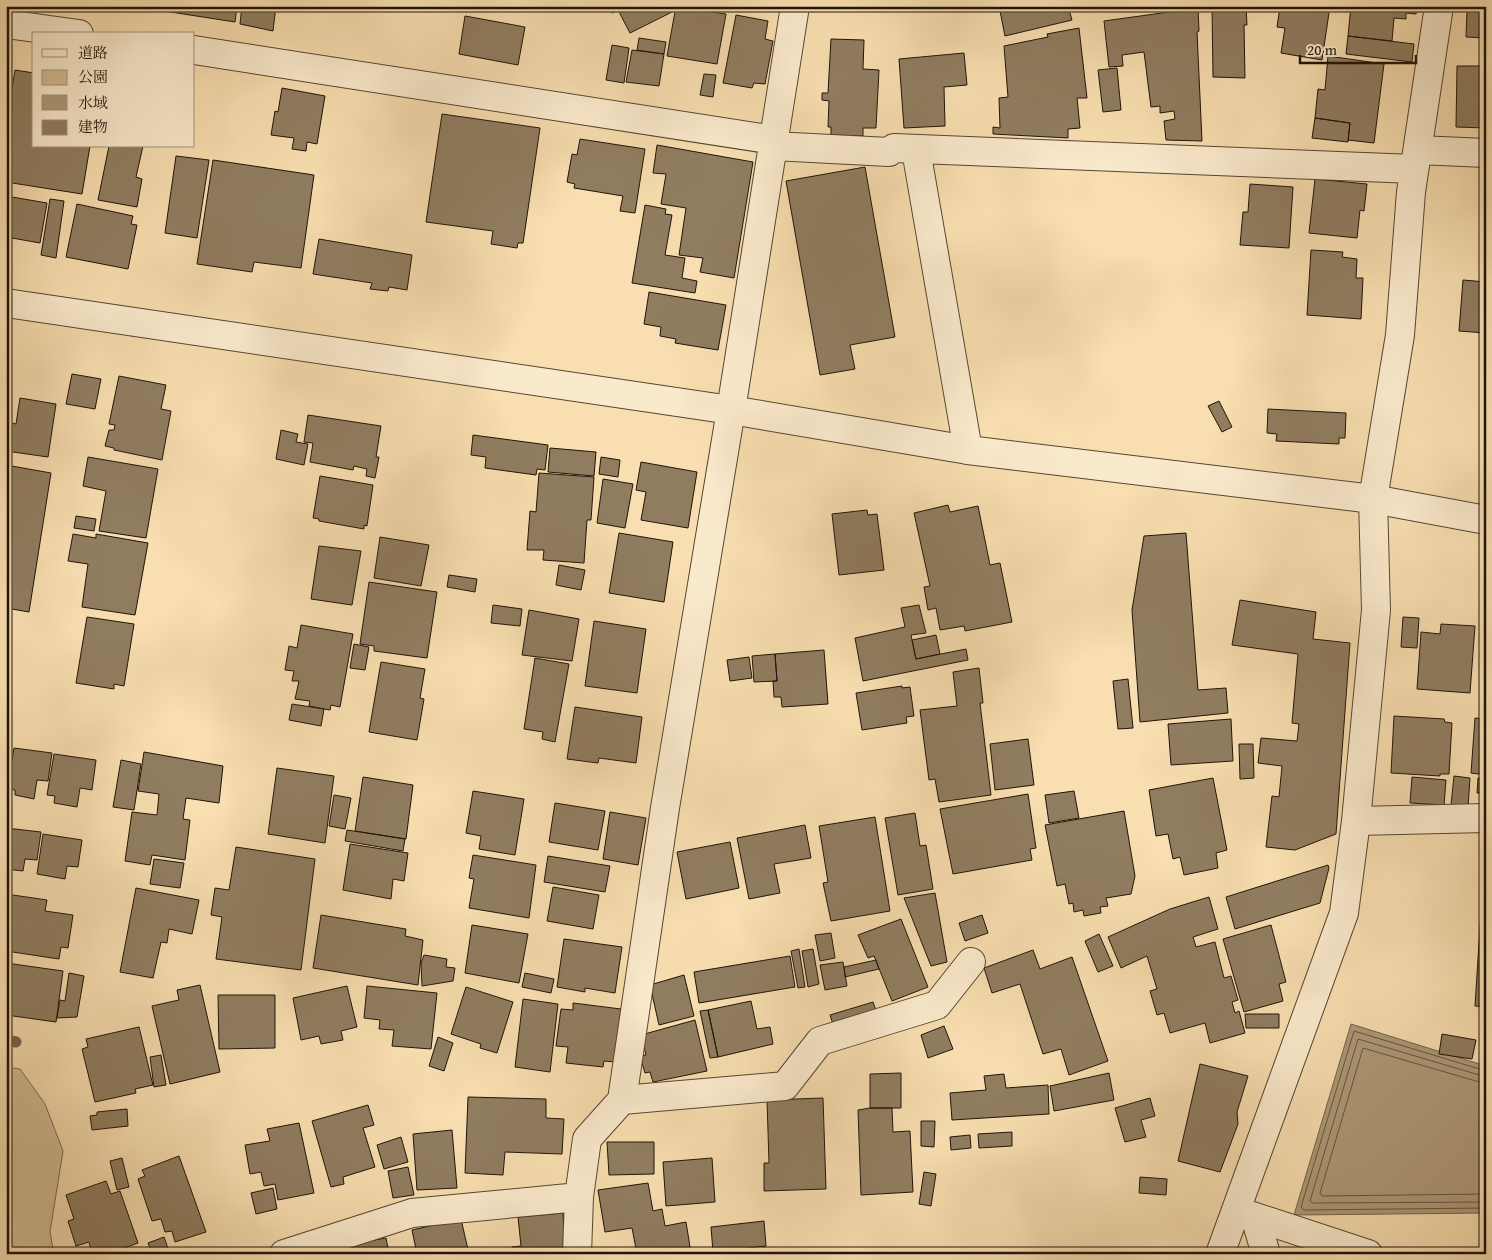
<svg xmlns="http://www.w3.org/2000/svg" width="1492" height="1260" font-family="'Gentium Book Plus','Noto Serif JP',serif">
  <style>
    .green { fill: #d3bc94; stroke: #79684e }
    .water { fill: #ae9977; stroke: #75644b }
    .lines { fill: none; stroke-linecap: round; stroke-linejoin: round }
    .shore { stroke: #665640; stroke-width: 1 }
    .stream { stroke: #75644b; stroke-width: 11 }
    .building { fill: #907d60; stroke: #1f1409 }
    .minor-casing { stroke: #554633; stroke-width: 30 }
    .tertiary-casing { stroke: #554633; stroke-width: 30 }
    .minor { stroke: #faeacc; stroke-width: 28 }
    .tertiary { stroke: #faeacc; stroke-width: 28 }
  </style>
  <rect width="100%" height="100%" fill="#f8deb0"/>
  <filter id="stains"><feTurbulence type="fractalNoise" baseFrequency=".004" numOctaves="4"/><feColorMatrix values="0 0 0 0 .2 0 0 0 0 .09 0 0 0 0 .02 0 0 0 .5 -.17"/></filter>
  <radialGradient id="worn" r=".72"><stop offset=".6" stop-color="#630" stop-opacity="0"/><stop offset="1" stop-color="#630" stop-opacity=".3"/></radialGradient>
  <path class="green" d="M 6,1067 L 20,1069 L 45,1104 L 63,1151 L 50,1232 L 54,1254 L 6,1254 Z"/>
  <path class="water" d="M 1351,1024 L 1486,1066 L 1486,1213 L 1294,1215 Z"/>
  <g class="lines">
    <path class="shore" d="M 1486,1071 L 1354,1031 L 1301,1207 L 1304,1210 L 1486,1208
      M 1486,1077 L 1358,1039 L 1310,1201 L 1312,1203 L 1486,1202
      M 1486,1084 L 1363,1048 L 1320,1193 L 1322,1196 L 1486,1194"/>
    <path class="stream" d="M 6,1040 L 16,1042"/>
  </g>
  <path class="building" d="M 132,6 L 237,6 L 235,22 Z
    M 242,6 L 276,6 L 273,31 L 240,24 Z
    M 608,6 L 670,6 L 672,12 L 630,33 L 618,10 L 612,13 Z
    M 676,6 L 726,14 L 717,64 L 667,56 Z
    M 999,6 L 1068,6 L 1072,20 L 1005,36 Z
    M 1212,6 L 1246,6 L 1247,25 L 1244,25 L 1245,78 L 1213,77 Z
    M 1276,6 L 1330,6 L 1322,60 L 1281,53 L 1285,28 L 1277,27 L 1280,7 Z
    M 1351,6 L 1417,6 L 1416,14 L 1406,13 L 1406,19 L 1394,18 L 1392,41 L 1348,36 Z
    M 1462,6 L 1486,6 L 1486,38 L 1466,37 L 1467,10 L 1462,10 Z
    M 1198,8 L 1199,31 L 1197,32 L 1202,141 L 1166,140 L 1164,121 L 1175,119 L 1174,111 L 1160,113 L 1160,106 L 1151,107 L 1144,52 L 1122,55 L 1123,66 L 1109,67 L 1104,21 Z
    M 736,15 L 768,21 L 765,39 L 773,41 L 765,84 L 754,83 L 752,88 L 723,83 Z
    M 465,16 L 525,27 L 518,65 L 459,54 Z
    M 1079,28 L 1087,98 L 1077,98 L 1080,128 L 1068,129 L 1068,138 L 993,134 L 993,127 L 1000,128 L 999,98 L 1008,97 L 1004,46 L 1048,37 L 1047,34 Z
    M 1348,36 L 1414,44 L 1412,62 L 1346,54 Z
    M 639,38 L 666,42 L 664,54 L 637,50 Z
    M 831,39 L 864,40 L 863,69 L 879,70 L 876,128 L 863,128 L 863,136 L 831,135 L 831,127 L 828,127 L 829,101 L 822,100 L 822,93 L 828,93 Z
    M 612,45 L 629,48 L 624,83 L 606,80 Z
    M 632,50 L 664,54 L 659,86 L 626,82 Z
    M 964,53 L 967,85 L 944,87 L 945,126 L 904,128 L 899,59 Z
    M 1328,56 L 1384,64 L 1374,143 L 1348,140 L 1350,123 L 1315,118 L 1318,89 L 1325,90 Z
    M 1457,66 L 1486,66 L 1486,128 L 1456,127 Z
    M 1117,68 L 1121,110 L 1103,112 L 1098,70 Z
    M 15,70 L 34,73 L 34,146 L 90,146 L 82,194 L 6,182 L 6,125 Z
    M 704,74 L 716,75 L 713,97 L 700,95 Z
    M 282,88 L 325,96 L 317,144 L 307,142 L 306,151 L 292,149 L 294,138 L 271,135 L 275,111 L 278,112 Z
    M 442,114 L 540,128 L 523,243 L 518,243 L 517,248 L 491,244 L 493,231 L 426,222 Z
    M 1315,118 L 1350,123 L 1348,142 L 1312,138 Z
    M 580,139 L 645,149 L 635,213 L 620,211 L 623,196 L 574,188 L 575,184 L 567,182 L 572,154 L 577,155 Z
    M 657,145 L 753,162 L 734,278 L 700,272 L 703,258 L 679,255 L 686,208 L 661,204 L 666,174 L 653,173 Z
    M 109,146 L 143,146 L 136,177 L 142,179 L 137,207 L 98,200 Z
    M 176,156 L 209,160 L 197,238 L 165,233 Z
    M 213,160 L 314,175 L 301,268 L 254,262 L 252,272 L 197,264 Z
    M 865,167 L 895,337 L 850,345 L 855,369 L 820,375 L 786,181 Z
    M 1315,179 L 1367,184 L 1364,211 L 1360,210 L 1357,238 L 1309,233 Z
    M 1250,184 L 1293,187 L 1289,248 L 1240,245 L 1243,212 L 1248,212 Z
    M 6,196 L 47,203 L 40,243 L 12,238 L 10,250 L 6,250 Z
    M 50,199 L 64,201 L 56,258 L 41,255 Z
    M 77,204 L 133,216 L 131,224 L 137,225 L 128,269 L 66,257 Z
    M 645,205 L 666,209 L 665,214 L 672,215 L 665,255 L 685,258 L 682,278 L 697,281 L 695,293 L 632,283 Z
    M 319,239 L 412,255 L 407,290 L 389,287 L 388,291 L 370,289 L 372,283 L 313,274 Z
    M 1311,250 L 1343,252 L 1342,257 L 1357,259 L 1356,278 L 1363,278 L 1361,319 L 1307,315 Z
    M 1463,280 L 1486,282 L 1486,333 L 1459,331 Z
    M 649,292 L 726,305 L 718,350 L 675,343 L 676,339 L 660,336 L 661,327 L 644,324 Z
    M 72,374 L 101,379 L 95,409 L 66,404 Z
    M 119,376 L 166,385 L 161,409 L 171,411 L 162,460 L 114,450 L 114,448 L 105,446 L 109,430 L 114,430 L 115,425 L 109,424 Z
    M 20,398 L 56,404 L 48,457 L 6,451 L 8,422 L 16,424 Z
    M 1219,401 L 1232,427 L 1222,432 L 1208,406 Z
    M 1268,409 L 1346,413 L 1345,438 L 1339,438 L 1339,444 L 1276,441 L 1277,434 L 1267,433 Z
    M 308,415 L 381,426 L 376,457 L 379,457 L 375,478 L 366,476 L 367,469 L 354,466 L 353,470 L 310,462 L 313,443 L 304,442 Z
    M 281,430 L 298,434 L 296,442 L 308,444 L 304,465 L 276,459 Z
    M 473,435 L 548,445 L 545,470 L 537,469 L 536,475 L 485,468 L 486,457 L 471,455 Z
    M 550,448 L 596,452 L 594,476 L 548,472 Z
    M 88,457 L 158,469 L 146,538 L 99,531 L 106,491 L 83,486 Z
    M 601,457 L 620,460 L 618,477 L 599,474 Z
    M 641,462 L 697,472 L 688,528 L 641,520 L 646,492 L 636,490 Z
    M 6,465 L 51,473 L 29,612 L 6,608 Z
    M 539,473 L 594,477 L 591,520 L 587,520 L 584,563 L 543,560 L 544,550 L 527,550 L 530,511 L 536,512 Z
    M 320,476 L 373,485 L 367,526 L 364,525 L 364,529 L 319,521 L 319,519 L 313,518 Z
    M 603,479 L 633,484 L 625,528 L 597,523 Z
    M 948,505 L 950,512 L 978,506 L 990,565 L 1000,563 L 1012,622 L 965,631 L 964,626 L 940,630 L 936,608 L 928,610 L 924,587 L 930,586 L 914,513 Z
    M 867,510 L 868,515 L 877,514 L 884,570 L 839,575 L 832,514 Z
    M 76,516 L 96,519 L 94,531 L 74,528 Z
    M 619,533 L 673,542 L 664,602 L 609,593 Z
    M 1186,533 L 1198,690 L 1226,688 L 1228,713 L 1140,722 L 1132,610 L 1144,536 Z
    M 73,534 L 96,538 L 96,534 L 148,543 L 135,615 L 82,607 L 88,564 L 68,561 Z
    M 380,537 L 429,545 L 421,586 L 374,578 Z
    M 319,546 L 361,551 L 352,605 L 311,599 Z
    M 559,565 L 585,570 L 581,590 L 556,585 Z
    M 449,575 L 477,579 L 475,592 L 447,587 Z
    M 369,582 L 437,592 L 427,658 L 374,651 L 374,646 L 360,644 Z
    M 1240,600 L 1316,612 L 1313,639 L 1350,643 L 1336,834 L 1295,850 L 1266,847 L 1272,796 L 1279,797 L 1282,766 L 1258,763 L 1261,738 L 1297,741 L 1299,724 L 1292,723 L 1298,654 L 1232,645 Z
    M 493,605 L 522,609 L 520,626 L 491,623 Z
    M 919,605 L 926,633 L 911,635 L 916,659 L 966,649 L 968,660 L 863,681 L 855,638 L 905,627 L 901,608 Z
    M 529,610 L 579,619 L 572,661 L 522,655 Z
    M 87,617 L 134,624 L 124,686 L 114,684 L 114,689 L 76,683 Z
    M 1403,617 L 1419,618 L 1417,648 L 1401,647 Z
    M 594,621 L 646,629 L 637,693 L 585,686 Z
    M 1441,624 L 1475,626 L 1470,693 L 1417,689 L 1421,632 L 1440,634 Z
    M 301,625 L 353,634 L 340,707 L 331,705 L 330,710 L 324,709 L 309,706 L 310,701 L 295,699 L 299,681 L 292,681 L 294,671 L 285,670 L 289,646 L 297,648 Z
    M 936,635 L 940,654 L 916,659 L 912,640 Z
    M 354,644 L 369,647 L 365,670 L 350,668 Z
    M 824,650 L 828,704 L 782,707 L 781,697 L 774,697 L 773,681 L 777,681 L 775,654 Z
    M 775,654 L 777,681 L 754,682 L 752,656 Z
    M 749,657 L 752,678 L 730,681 L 727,660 Z
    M 535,658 L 569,664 L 555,742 L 542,739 L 543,732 L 524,729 Z
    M 381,662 L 425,669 L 420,698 L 424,699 L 417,740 L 369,732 Z
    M 979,668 L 983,703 L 980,703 L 991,795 L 939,802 L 935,779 L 929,780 L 920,710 L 957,706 L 953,672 Z
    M 1128,679 L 1133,728 L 1118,729 L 1113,681 Z
    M 902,686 L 902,688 L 910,687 L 914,716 L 906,717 L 907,723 L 862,730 L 856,693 Z
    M 292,704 L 324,709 L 321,726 L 289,720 Z
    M 575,707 L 642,717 L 636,763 L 599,758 L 598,763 L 567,759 Z
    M 1394,716 L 1444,719 L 1445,722 L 1452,723 L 1449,774 L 1440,774 L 1440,776 L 1391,773 Z
    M 1475,718 L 1486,719 L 1486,775 L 1471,773 Z
    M 1231,719 L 1233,761 L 1171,765 L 1168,724 Z
    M 1028,739 L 1034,785 L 995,790 L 990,744 Z
    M 1239,744 L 1253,744 L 1254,778 L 1240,779 Z
    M 14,748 L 52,753 L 48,781 L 37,780 L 34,799 L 15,795 L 15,790 L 7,789 Z
    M 144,752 L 223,766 L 219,803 L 186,798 L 183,819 L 190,820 L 185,860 L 152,855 L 150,865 L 125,861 L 132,812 L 157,815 L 159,794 L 138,791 Z
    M 54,754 L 96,760 L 92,790 L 80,788 L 77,807 L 54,803 L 55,796 L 47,795 Z
    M 121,760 L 141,764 L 134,810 L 113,807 Z
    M 277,768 L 334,776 L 325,843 L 268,834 Z
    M 1454,776 L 1470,778 L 1468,807 L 1451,805 Z
    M 363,777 L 413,785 L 406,839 L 355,831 Z
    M 1412,777 L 1446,780 L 1444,805 L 1410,803 Z
    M 1213,778 L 1227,850 L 1216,853 L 1218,868 L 1184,875 L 1180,857 L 1173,859 L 1168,834 L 1156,836 L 1149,790 Z
    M 1478,778 L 1486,779 L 1486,793 L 1477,793 Z
    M 473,791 L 524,799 L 515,855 L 479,849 L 481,836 L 466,833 Z
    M 1074,791 L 1079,818 L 1049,823 L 1045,795 Z
    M 1028,794 L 1036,848 L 1030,849 L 1032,860 L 953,874 L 940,809 Z
    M 334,795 L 351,798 L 345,829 L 329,826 Z
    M 555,803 L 605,811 L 598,850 L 549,842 Z
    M 1124,811 L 1135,876 L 1131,894 L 1106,898 L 1108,906 L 1100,907 L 1101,913 L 1084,916 L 1083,910 L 1074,912 L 1073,903 L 1069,904 L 1065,884 L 1057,886 L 1045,825 Z
    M 610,812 L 646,818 L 638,865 L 603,859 Z
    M 915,813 L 920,846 L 926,845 L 933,889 L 898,895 L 885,818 Z
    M 875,817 L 890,911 L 831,921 L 823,883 L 828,882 L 819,826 Z
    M 805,825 L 811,858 L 774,864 L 780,893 L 749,899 L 737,838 Z
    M 6,828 L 41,832 L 37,860 L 25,859 L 23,871 L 6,869 Z
    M 347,830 L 405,839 L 403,851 L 345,841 Z
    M 43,834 L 82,840 L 78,867 L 67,866 L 65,879 L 37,874 Z
    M 730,842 L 739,888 L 686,899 L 677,852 Z
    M 350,844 L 408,853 L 404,881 L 393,879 L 391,899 L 343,890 Z
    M 236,847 L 315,859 L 301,970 L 216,959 L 222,917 L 211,915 L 215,888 L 229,890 Z
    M 473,855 L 536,865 L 529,918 L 469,908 L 474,879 L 469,878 Z
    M 548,856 L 610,866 L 605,892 L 544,882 Z
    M 154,859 L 184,863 L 180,888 L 150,884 Z
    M 1328,865 L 1329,868 L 1320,903 L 1235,929 L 1226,897 Z
    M 553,887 L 599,895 L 593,929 L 547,921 Z
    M 136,888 L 199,900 L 192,934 L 169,929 L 167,943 L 161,942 L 153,978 L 120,972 Z
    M 935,893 L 947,962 L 931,966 L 904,898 Z
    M 6,894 L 47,900 L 45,911 L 73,915 L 68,948 L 61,947 L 59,959 L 6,951 Z
    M 1209,897 L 1218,929 L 1193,937 L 1196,947 L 1215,942 L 1224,978 L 1231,976 L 1238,1000 L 1232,1002 L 1235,1013 L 1239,1011 L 1245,1033 L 1210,1043 L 1205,1023 L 1170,1033 L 1164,1013 L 1157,1015 L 1150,991 L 1157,989 L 1147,956 L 1121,968 L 1108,937 L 1170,909 Z
    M 1481,911 L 1486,911 L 1486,1007 L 1475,1006 Z
    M 321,915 L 406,929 L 405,936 L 423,940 L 418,985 L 313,968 Z
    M 982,915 L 988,933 L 965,941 L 959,923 Z
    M 901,919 L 928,987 L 892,1001 L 874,956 L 868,958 L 858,935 Z
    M 472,925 L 528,934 L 519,983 L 465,973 Z
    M 1271,925 L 1286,982 L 1279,984 L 1283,1001 L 1244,1012 L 1223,939 Z
    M 831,933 L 835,958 L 820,961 L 815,935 Z
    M 1099,934 L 1113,966 L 1098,972 L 1085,941 Z
    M 564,939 L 622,947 L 615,993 L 585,988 L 585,992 L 557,987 Z
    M 799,949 L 805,987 L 798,988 L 791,951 Z
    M 813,949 L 819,984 L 808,987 L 802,951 Z
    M 1033,950 L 1040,969 L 1072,957 L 1108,1061 L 1069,1075 L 1061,1049 L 1043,1054 L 1020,984 L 992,993 L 984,968 Z
    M 424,955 L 447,959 L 446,967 L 455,968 L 453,981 L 422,986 L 421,963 Z
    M 790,956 L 795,987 L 699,1003 L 694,972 Z
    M 876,960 L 879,969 L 845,977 L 844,967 Z
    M 843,962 L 847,986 L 825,990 L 820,965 Z
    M 6,963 L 63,971 L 56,1022 L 6,1015 Z
    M 69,973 L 84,976 L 77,1017 L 57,1018 L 60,1000 L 65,1001 Z
    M 525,973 L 554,979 L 551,993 L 522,987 Z
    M 684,975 L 694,1016 L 659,1025 L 650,985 Z
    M 200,985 L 220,1072 L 170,1084 L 152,1006 L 179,1000 L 177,990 Z
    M 347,986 L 357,1027 L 341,1031 L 343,1040 L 321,1044 L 319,1036 L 301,1040 L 293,998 Z
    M 367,986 L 437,993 L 431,1049 L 392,1046 L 394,1030 L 379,1029 L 380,1020 L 364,1018 Z
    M 466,987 L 513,1002 L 497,1053 L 480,1048 L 481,1044 L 451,1034 Z
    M 218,995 L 275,995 L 275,1048 L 219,1049 Z
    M 523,999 L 558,1004 L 550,1072 L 515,1067 Z
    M 751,1001 L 757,1029 L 770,1027 L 773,1044 L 718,1057 L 708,1010 Z
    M 873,1002 L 877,1013 L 834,1027 L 830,1015 Z
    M 573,1003 L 621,1009 L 615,1062 L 604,1061 L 603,1067 L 566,1063 L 568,1047 L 556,1046 L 561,1009 L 573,1010 Z
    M 708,1010 L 718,1057 L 710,1058 L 700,1011 Z
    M 1245,1014 L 1279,1014 L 1279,1028 L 1246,1028 Z
    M 695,1020 L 707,1071 L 653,1082 L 650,1072 L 645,1073 L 640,1056 L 646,1055 L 641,1035 Z
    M 944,1026 L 953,1049 L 928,1058 L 921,1035 Z
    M 139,1027 L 153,1085 L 135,1089 L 136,1093 L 95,1102 L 82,1049 L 88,1047 L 86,1039 Z
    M 1442,1034 L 1476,1040 L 1472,1059 L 1439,1054 Z
    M 438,1037 L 453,1043 L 444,1071 L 429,1066 Z
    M 161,1055 L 166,1085 L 154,1087 L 150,1057 Z
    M 1200,1064 L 1248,1076 L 1237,1112 L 1238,1124 L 1220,1172 L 1178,1161 Z
    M 901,1073 L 901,1108 L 870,1108 L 870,1074 Z
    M 1109,1073 L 1114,1100 L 1054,1111 L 1050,1086 Z
    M 1004,1074 L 1006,1088 L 1048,1085 L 1049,1114 L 952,1120 L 950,1093 L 986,1090 L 984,1076 Z
    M 468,1097 L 546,1099 L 546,1118 L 564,1119 L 562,1154 L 505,1152 L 503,1175 L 465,1173 Z
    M 823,1098 L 826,1189 L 764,1191 L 764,1163 L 769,1163 L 767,1100 Z
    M 1150,1098 L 1155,1116 L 1141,1120 L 1146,1137 L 1125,1142 L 1115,1108 Z
    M 368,1105 L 374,1125 L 363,1128 L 375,1167 L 343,1177 L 344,1184 L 331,1187 L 312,1121 Z
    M 870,1108 L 892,1108 L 893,1132 L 910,1131 L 913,1192 L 861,1195 L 858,1110 Z
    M 127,1109 L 128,1126 L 92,1130 L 90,1116 L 97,1115 L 97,1112 Z
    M 921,1121 L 935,1121 L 934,1147 L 921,1146 Z
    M 299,1123 L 314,1193 L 278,1200 L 275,1184 L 264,1186 L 261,1172 L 250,1174 L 245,1145 L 270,1141 L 267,1129 Z
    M 452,1130 L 457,1188 L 417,1190 L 413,1134 Z
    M 1012,1132 L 1012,1146 L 979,1148 L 978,1134 Z
    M 970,1135 L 971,1148 L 951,1150 L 950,1137 Z
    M 401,1137 L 408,1162 L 384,1169 L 377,1145 Z
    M 607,1142 L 654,1142 L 654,1174 L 609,1175 Z
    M 179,1156 L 206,1232 L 175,1242 L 172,1231 L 165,1232 L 161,1219 L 152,1221 L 138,1179 L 145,1176 L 142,1170 Z
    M 122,1158 L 129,1187 L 117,1190 L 110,1161 Z
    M 712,1158 L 715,1202 L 666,1206 L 663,1162 Z
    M 408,1167 L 414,1195 L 393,1198 L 388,1171 Z
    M 924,1172 L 936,1174 L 931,1206 L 919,1204 Z
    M 1140,1177 L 1167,1179 L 1166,1195 L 1139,1193 Z
    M 106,1181 L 111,1194 L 120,1191 L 138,1243 L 108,1254 L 92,1254 L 89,1242 L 76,1246 L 68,1221 L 74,1219 L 66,1195 Z
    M 648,1183 L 653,1211 L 662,1209 L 665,1226 L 686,1222 L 691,1253 L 637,1254 L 632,1228 L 605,1232 L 598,1190 Z
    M 273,1188 L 277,1209 L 256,1214 L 251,1193 Z
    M 563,1213 L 564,1232 L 571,1254 L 513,1254 L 512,1247 L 521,1246 L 518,1217 Z
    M 461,1219 L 469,1254 L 417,1254 L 412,1230 Z
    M 764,1221 L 766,1246 L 713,1252 L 711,1227 Z
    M 164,1237 L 170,1254 L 152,1254 L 148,1243 Z
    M 386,1238 L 389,1254 L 347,1254 L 346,1245 Z
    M 766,1248 L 766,1254 L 714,1253 Z"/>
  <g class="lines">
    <defs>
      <path id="minor" d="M 6,24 L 79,34
        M 194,50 L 774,140
        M 773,146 L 889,152 L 894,148 L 1414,169
        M 916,150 L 968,450
        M 1418,150 L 1486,153
        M 1356,821 L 1486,818
        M 622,1100 L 785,1086 L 820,1041 L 937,1005 L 971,962
        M 1237,1211 L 1368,1254
        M 1255,1217 L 1266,1254
        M 284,1254 L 412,1213 L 579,1197
        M 577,1254 L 579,1197 L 587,1139 L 622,1100 L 665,808 L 731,410 L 795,6
        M 1220,1254 L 1344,913 L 1356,821 L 1376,610 L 1373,499 L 1400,335 L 1411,192 L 1439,6"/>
      <path id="tertiary" d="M 6,303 L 731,410 L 968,450 L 1373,499 L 1486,520"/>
    </defs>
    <use href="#minor" class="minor-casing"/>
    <use href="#tertiary" class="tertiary-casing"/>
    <use href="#minor" class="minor"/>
    <use href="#tertiary" class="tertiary"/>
  </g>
  <rect width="1492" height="1260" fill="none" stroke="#f8deb0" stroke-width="25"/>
  <rect x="8" y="8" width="1477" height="1245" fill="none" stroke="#1f1409" stroke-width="2.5"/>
  <rect x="12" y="12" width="1467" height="1235" fill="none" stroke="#1f1409"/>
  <rect x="32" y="32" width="162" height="115" fill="#faeacc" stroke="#a2947e"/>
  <rect x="42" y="49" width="25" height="8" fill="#faeacc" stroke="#a2947e"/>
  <text x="78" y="58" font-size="15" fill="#1f1409">道路</text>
  <rect x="42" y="70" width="25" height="15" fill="#d3bc94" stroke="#a2947e"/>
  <text x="78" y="82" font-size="15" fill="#1f1409">公園</text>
  <rect x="42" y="95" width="25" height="15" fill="#ae9977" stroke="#a2947e"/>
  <text x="78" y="108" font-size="15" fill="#1f1409">水域</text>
  <rect x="42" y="120" width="25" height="15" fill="#907d60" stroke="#a2947e"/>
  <text x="78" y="132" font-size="15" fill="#1f1409">建物</text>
  <path d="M1300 55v8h116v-8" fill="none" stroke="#1f1409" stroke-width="2.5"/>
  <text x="1307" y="55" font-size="15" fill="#1f1409" stroke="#faeacc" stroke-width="4" paint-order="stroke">20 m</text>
  <rect width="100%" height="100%" filter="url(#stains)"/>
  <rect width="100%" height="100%" fill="url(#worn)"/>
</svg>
